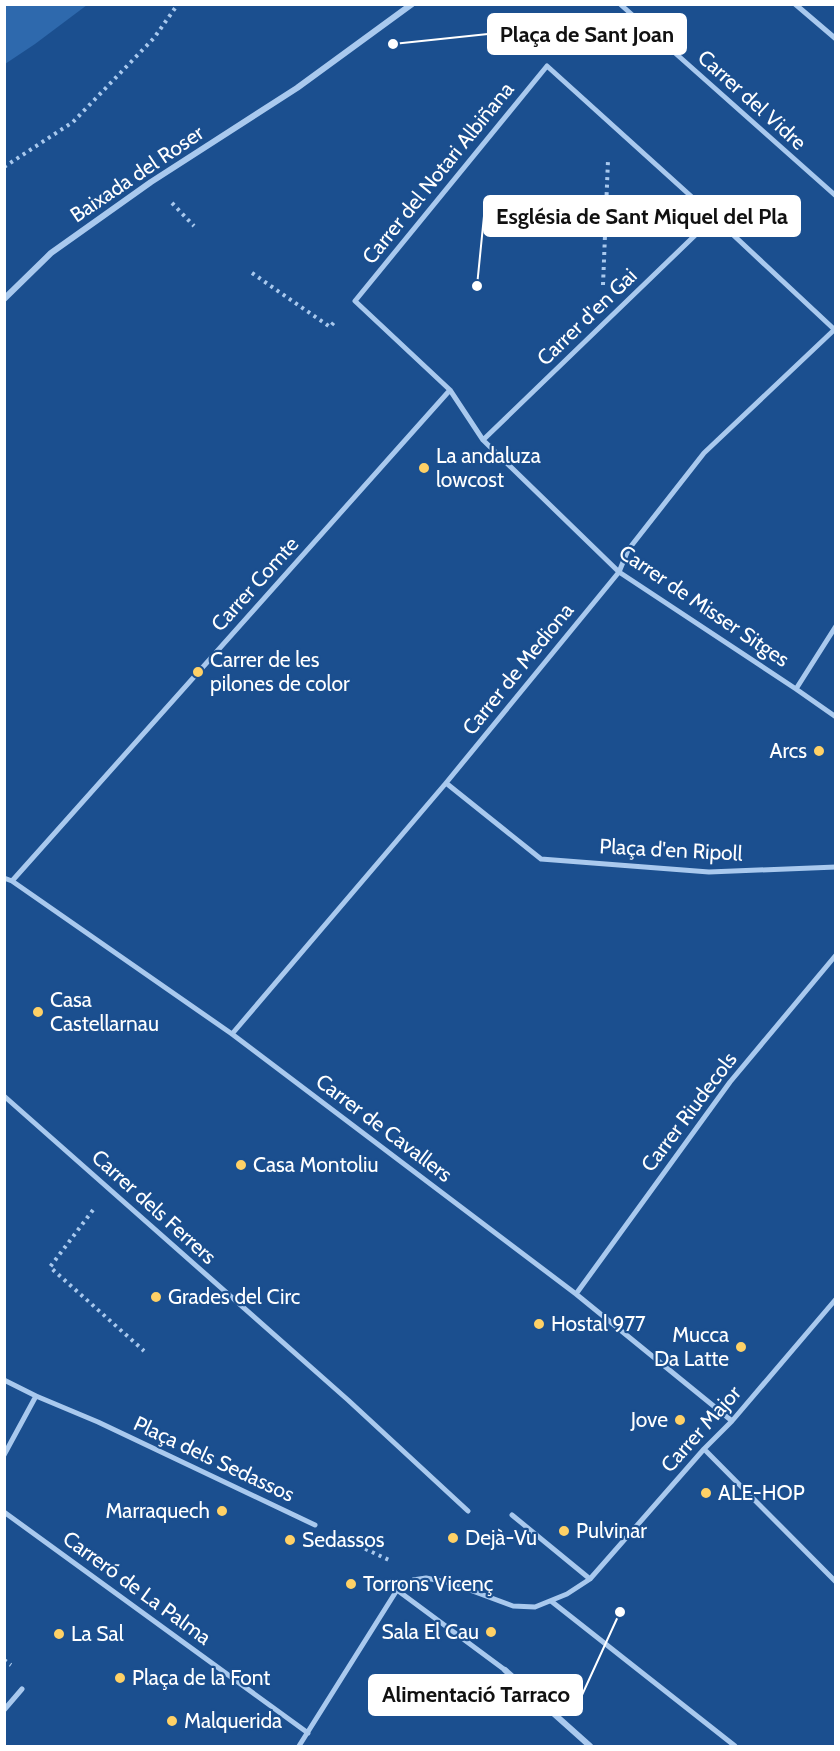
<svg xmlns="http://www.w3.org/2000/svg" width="840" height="1751" font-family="Cabin,sans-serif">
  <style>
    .green { fill: #2e69ad }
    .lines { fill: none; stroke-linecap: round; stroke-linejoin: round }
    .path { stroke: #a9c9ee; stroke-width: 4; stroke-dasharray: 3 4.5; stroke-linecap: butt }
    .pedestrian { stroke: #a9c9ee; stroke-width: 5 }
    .minor { stroke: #a9c9ee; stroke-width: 6 }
    .poi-dot { fill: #ffd166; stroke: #1b4f8f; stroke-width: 2 }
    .labels { text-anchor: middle; stroke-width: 4.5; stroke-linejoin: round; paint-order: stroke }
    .street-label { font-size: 21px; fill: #fff; stroke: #1b4f8f }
    .poi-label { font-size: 21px; fill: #fff; stroke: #1b4f8f; text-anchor: start }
    .leader { fill: none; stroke: #fff; stroke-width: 2 }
    .callout-dot { fill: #fff; stroke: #1b4f8f; stroke-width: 2 }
    .callout { fill: #fff; stroke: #fff; stroke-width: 2 }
    .callout-label { font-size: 22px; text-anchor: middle; font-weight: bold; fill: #111 }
  </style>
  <rect width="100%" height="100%" fill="#1b4f8f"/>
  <path class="green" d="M 5,4 L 87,4 L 87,5 L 35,44 L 5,64 Z"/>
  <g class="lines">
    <path class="path" d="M 4,167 L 73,122 L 154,38 L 178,4
      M 172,203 L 194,226
      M 252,273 L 330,327 L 335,321
      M 603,285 L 608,160
      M 93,1210 L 50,1267 L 144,1351
      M 338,1536 L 391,1561
      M 4,1660 L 11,1665"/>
    <path class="pedestrian" d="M 620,4 L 836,196
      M 795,4 L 836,39
      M 836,331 L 714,217 L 547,66 L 355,301 L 450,390 L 483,440 L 619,572 L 796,689 L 836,717
      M 483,440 L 714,217
      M 796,689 L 836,626
      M 446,783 L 541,859 L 709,872 L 836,867
      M 4,878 L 12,881 L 232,1034 L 576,1294 L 732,1421
      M 12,881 L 450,390
      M 232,1034 L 446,783 L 619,572 L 628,550 L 704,453 L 834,330
      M 4,1096 L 348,1400 L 468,1511
      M 576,1294 L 730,1082 L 836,955
      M 4,1380 L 36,1396 L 98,1422 L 315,1525
      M 704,1449 L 836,1582
      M 4,1455 L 36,1396
      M 4,1512 L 308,1733
      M 512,1515 L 590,1579
      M 397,1590 L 505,1670
      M 551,1601 L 735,1746
      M 4,1710 L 22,1689
      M 299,1746 L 397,1590 L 413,1580 L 426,1578 L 451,1583 L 513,1606 L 535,1607 L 567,1594 L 590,1579 L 704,1449 L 732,1421 L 836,1299"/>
    <path class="minor" d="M 4,299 L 51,253 L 151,182 L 297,88 L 412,4
      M 505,1670 L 590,1746"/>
  </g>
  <g class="poi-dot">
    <circle cx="424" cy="468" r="6"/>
    <circle cx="198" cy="672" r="6"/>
    <circle cx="819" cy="751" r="6"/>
    <circle cx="38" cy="1012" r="6"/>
    <circle cx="241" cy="1165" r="6"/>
    <circle cx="156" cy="1297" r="6"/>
    <circle cx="539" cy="1324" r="6"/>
    <circle cx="741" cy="1347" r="6"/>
    <circle cx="680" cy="1420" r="6"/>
    <circle cx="706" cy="1493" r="6"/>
    <circle cx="222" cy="1511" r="6"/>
    <circle cx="564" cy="1531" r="6"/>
    <circle cx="453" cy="1538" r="6"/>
    <circle cx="290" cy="1540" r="6"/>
    <circle cx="351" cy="1584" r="6"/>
    <circle cx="491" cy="1632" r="6"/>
    <circle cx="59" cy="1634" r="6"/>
    <circle cx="120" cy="1678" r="6"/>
    <circle cx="172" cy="1721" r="6"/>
  </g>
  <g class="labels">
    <g class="street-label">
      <text transform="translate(752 100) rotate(42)" y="7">Carrer del Vidre</text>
      <text transform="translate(438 173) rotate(-51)" y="7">Carrer del Notari Albiñana</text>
      <text transform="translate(137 174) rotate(-34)" y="7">Baixada del Roser</text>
      <text transform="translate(587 317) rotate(-44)" y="7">Carrer d'en Gai</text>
      <text transform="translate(255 584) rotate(-48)" y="7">Carrer Comte</text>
      <text transform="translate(704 606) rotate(34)" y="7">Carrer de Misser Sitges</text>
      <text transform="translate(518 669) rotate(-51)" y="7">Carrer de Mediona</text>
      <text transform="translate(671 850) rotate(3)" y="7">Plaça d'en Ripoll</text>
      <text transform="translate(689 1112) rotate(-53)" y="7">Carrer Riudecols</text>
      <text transform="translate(384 1128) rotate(37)" y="7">Carrer de Cavallers</text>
      <text transform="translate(154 1207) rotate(42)" y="7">Carrer dels Ferrers</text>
      <text transform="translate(701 1429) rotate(-48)" y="7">Carrer Major</text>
      <text transform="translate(214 1459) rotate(25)" y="7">Plaça dels Sedassos</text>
      <text transform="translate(137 1588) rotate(36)" y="7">Carreró de La Palma</text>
    </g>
    <g class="poi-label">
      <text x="436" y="463">La andaluza<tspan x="436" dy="24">lowcost</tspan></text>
      <text x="210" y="667">Carrer de les<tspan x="210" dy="24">pilones de color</tspan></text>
      <text x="807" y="758" text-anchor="end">Arcs</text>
      <text x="50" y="1007">Casa<tspan x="50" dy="24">Castellarnau</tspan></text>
      <text x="253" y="1172">Casa Montoliu</text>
      <text x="168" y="1304">Grades del Circ</text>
      <text x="551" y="1331">Hostal 977</text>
      <text x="729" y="1342" text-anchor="end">Mucca<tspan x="729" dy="24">Da Latte</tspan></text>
      <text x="668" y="1427" text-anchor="end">Jove</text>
      <text x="718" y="1500">ALE-HOP</text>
      <text x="210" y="1518" text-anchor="end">Marraquech</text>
      <text x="576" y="1538">Pulvinar</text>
      <text x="465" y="1545">Dejà-Vu</text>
      <text x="302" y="1547">Sedassos</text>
      <text x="363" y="1591">Torrons Vicenç</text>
      <text x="479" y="1639" text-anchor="end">Sala El Cau</text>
      <text x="71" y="1641">La Sal</text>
      <text x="132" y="1685">Plaça de la Font</text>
      <text x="184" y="1728">Malquerida</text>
    </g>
  </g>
  <path class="leader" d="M393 44L488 34M477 286L484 216M620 1612L582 1695"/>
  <g class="callout-dot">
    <circle cx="393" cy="44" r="6"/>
    <circle cx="477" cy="286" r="6"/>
    <circle cx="620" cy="1612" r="6"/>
  </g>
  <g class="callout">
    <rect x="488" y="14" width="198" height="40" rx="6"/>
    <rect x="484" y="196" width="316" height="40" rx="6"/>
    <rect x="369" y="1675" width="213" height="40" rx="6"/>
  </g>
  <g class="callout-label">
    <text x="587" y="42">Plaça de Sant Joan</text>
    <text x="642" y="224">Església de Sant Miquel del Pla</text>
    <text x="476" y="1702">Alimentació Tarraco</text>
  </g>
  <rect width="840" height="1751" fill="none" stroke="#ffffff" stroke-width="12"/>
</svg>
